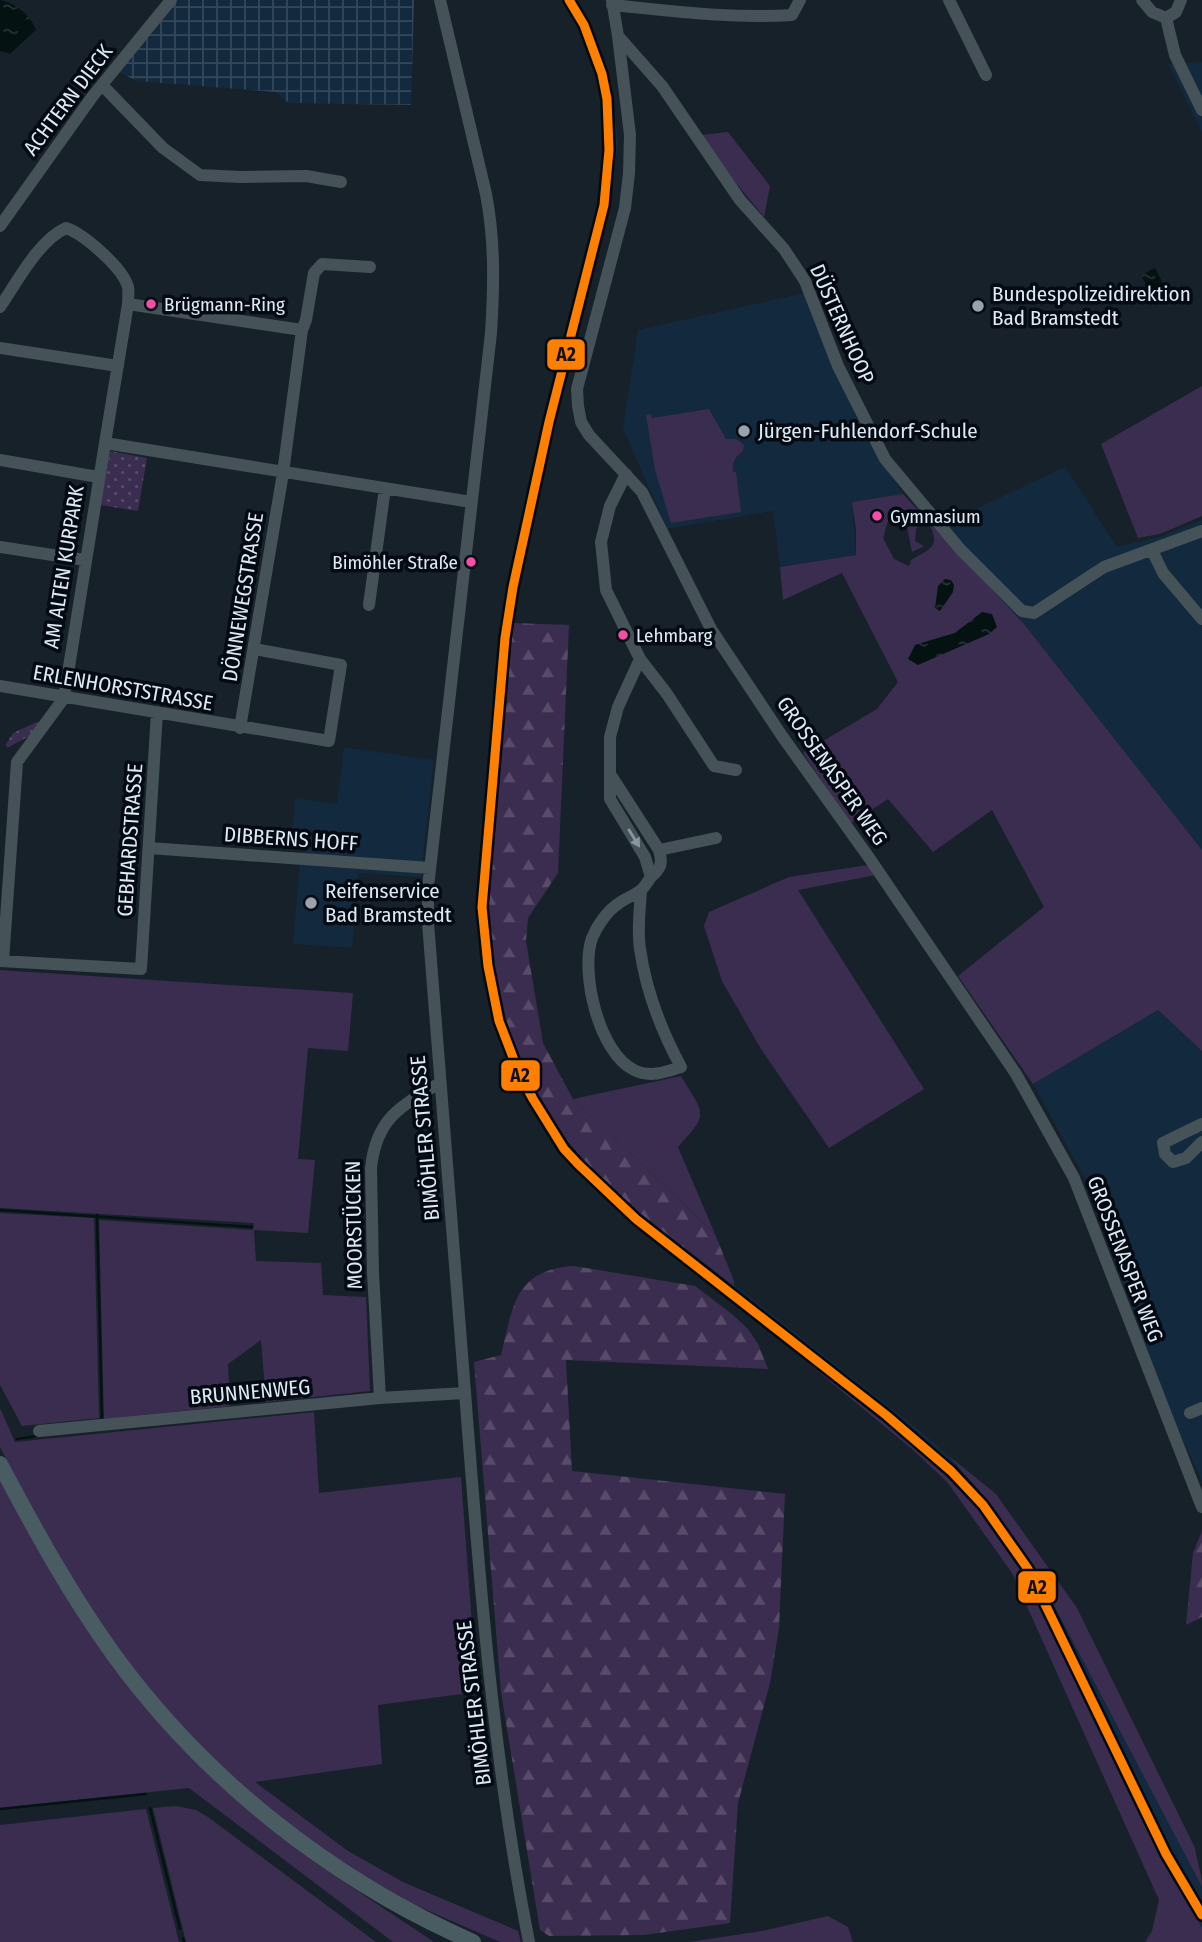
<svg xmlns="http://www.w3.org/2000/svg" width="1202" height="1942" font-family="'Fira Sans Condensed',sans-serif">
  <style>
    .built { fill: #13293d }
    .industrial { fill: url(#industrial-grid) }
    .grass { fill: #3b2d4f; fill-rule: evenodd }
    .forest { fill: url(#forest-firs) }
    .park { fill: url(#park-dots) }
    .water { fill: url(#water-ripples) }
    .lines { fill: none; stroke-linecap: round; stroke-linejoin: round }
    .stream { stroke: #051212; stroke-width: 2.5 }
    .minor { stroke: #455257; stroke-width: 12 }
    .major { stroke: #495c62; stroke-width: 16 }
    .rail-1-casing { stroke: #040a12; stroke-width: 14 }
    .rail-1 { stroke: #ff8000; stroke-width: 9 }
    .oneway { fill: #89969e }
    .bus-dot { fill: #f54da8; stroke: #040a12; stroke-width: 2.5 }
    .poi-dot { fill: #98a3ad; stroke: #040a12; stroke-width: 2.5 }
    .labels { text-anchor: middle; stroke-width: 7; stroke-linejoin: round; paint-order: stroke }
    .bus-label { font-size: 19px; fill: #dde9f4; stroke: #040a12; text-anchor: start }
    .street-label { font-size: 21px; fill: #dde9f4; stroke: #040a12 }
    .poi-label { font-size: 21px; fill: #dde9f4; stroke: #040a12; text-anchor: start }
    .line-badge { stroke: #040a12; stroke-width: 2.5 }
    .pale-badge-label { font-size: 19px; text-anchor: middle; font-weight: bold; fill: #111 }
  </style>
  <defs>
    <pattern id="industrial-grid" width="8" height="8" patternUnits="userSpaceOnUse" patternTransform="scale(1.75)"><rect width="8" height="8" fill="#13293d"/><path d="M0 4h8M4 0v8" fill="none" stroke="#35485a"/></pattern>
    <pattern id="forest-firs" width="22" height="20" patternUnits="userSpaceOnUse" patternTransform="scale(1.75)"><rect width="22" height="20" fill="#3b2d4f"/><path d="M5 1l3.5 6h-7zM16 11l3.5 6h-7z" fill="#574b69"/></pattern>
    <pattern id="park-dots" width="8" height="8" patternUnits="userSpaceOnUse" patternTransform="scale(1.75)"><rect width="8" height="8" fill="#3b2d4f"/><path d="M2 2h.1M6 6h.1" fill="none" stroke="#574b69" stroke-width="1.8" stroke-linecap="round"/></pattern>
    <pattern id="water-ripples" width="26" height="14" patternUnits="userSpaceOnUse" patternTransform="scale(1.75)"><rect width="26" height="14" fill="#051212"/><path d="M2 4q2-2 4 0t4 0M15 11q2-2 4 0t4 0" fill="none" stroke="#293435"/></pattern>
  </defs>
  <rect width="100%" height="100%" fill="#17212a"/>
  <path class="built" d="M 562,0 L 575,0 L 593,30 L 604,61 L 612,95 L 618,142 L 611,199 L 526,548 L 513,623 L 487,908 L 489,944 L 495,986 L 509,1032 L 542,1106 L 580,1156 L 609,1186 L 924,1434 L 949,1456 L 993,1507 L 1038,1575 L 1202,1887 L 1202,1928 L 1086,1703 L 1023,1571 L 979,1507 L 951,1476 L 915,1446 L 643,1230 L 599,1192 L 570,1162 L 531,1106 L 499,1034 L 486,986 L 477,907 L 503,623 L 524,506 L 601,193 L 606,133 L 605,109 L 599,80 L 586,42 Z
    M 1202,62 L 1202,132 L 1168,64 Z
    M 804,293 L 812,317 L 865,435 L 903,494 L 852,502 L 856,555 L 780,567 L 773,511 L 667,529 L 623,428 L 638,330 Z
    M 1065,467 L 1117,547 L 1159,537 L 1202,520 L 1202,850 L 1024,624 L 935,528 Z
    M 344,747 L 434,760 L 421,877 L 359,873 L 352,948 L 293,944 L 301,850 L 291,849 L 295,798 L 337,804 Z
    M 1158,1010 L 1202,1051 L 1202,1481 L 1168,1409 L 1084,1177 L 1033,1084 Z"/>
  <path class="industrial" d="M 175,0 L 414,0 L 411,105 L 289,103 L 276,92 L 137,81 L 119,72 Z"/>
  <path class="grass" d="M 728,132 L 770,186 L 764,217 L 732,178 L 701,135 Z
    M 1202,386 L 1202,516 L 1160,534 L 1138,538 L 1101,444 Z
    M 709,409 L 726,439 L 736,439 L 744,445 L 743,451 C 735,457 732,462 733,472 L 736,472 L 741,512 L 671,523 L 655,470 L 646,415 L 651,414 L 652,418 Z
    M 903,494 L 1024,624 L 1202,850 L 1202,1051 L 1158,1010 L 1033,1084 L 958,976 L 1044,907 L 992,810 L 933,852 L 888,799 L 850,824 L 803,753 L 877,709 L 898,682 L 842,573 L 783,600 L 780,567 L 856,555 L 856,530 L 852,502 ZM 923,520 L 927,521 C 943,547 929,549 911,560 L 909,566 L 894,559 L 883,538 L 888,521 L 897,521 L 907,527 L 912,552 L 924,546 L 915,541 L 916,529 ZM 982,612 L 918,665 L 915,645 L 955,633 Z
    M 868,865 L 876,875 L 798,890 L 924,1089 L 829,1148 L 761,1049 L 722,981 L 704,926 L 709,912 L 789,877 Z
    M 0,970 L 353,993 L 348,1051 L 308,1048 L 298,1159 L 315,1160 L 308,1233 L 254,1230 L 256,1261 L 321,1263 L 323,1295 L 366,1297 L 370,1391 L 266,1402 L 261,1340 L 228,1364 L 230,1406 L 104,1419 L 99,1220 L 253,1230 L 254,1223 L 0,1208 Z
    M 681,1076 C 704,1115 710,1112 678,1147 L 715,1234 L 573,1099 Z
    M 0,1213 L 94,1218 L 99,1418 L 22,1426 L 0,1385 Z
    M 758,1322 L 915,1446 L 951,1476 L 979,1507 L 1023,1571 L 1086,1703 L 1202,1928 L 1202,1942 L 1145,1942 L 1152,1931 L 1159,1900 L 1012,1573 L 948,1483 L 912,1449 Z
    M 0,1408 L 15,1442 L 314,1412 L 319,1493 L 461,1477 L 477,1692 L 378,1705 L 382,1764 L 255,1782 L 348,1851 L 403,1882 L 518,1931 L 521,1942 L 500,1942 L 399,1898 L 365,1879 L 280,1819 L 209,1754 L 168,1711 L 129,1664 L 61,1564 L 0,1447 Z
    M 949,1456 L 996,1494 L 1077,1608 L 1195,1848 C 1197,1862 1202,1874 1202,1887 L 1038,1575 L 993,1507 Z
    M 0,1479 L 79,1614 L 273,1830 L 317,1864 L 434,1942 L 393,1942 L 189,1788 L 0,1808 Z
    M 176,1806 L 196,1810 L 208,1817 L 376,1942 L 186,1942 L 153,1808 Z
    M 146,1809 L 179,1942 L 0,1942 L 0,1825 Z
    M 828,1916 L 848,1927 L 853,1942 L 689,1942 L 762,1931 Z"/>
  <path class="forest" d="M 513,623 L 569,625 L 558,873 L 528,918 L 526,941 L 543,1043 L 573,1099 L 715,1234 L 734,1281 L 734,1286 C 692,1253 647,1222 608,1185 C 528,1109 493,1017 487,908 Z
    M 574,1266 L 695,1286 L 733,1315 L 748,1329 L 758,1344 L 768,1369 L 566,1360 L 572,1471 L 785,1494 L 779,1628 L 770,1683 L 738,1803 L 730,1923 L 644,1935 L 549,1936 L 540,1930 L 501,1692 L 474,1362 L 501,1355 C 513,1307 514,1270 574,1266 Z
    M 1202,1531 L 1202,1617 L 1186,1625 L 1193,1553 Z"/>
  <path class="park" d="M 110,451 L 147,458 L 138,511 L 100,505 Z
    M 37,722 L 41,724 L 35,733 L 7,748 L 6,744 L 13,733 Z"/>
  <path class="water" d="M 0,0 C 15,3 31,15 36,30 L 10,54 L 0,51 Z
    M 1155,268 L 1170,297 L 1156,304 L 1141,275 Z
    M 945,579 L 951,580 L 954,585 L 953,592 L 940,611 L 935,608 L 938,586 Z
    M 982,612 L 992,614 L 997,627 L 989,634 L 918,665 L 908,659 L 915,645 L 955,633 Z"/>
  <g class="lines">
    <path class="stream" d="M 0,1210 L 252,1227
      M 97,1215 L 102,1418
      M 17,1439 L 37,1436
      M 150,1808 L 180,1929
      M 0,1809 L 146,1794
      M 183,1938 L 184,1942"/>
    <path class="minor" d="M 440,0 L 486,194 C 495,241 494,286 491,333 L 428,887 L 428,923 C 440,1079 453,1235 465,1392 C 479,1576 493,1760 529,1942
      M 612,0 L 618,36 L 630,135 L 629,173 L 625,208 L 577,389 L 578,406 L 581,422 L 589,435 L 642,492 L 711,629 L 782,736 L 870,859 L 1016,1074 L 1074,1178 L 1202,1507
      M 949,0 L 986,75
      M 1142,0 L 1152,12 L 1166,18
      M 612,5 C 672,11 732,19 792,15 L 800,0
      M 1166,18 L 1175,55 L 1202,110
      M 1166,18 L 1176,12 L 1181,0
      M 618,36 L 662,86 L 740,200 L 784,249 L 805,281 L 838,366 L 885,459 L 960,549 L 1022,611 L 1034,613 L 1104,567 L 1202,531
      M 102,85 L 163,148 L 200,175 L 240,177 L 306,176 L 341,182
      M 0,226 L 92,97 L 171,0
      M 128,304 L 302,330
      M 0,307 C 17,282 39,240 66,228 C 84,234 123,268 128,287 C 129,292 128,299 128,304 L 105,443 L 471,502
      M 0,348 L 118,366
      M 0,460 L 98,477
      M 626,474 L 610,506 L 601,542 L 606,590 L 640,659 L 667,694 L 714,766 L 736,770
      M 0,547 L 85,560
      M 1152,550 L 1163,573 L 1202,619
      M 369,605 L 385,488
      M 0,686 L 329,741 L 341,665 L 254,649
      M 240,728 L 283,473 L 302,330 L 306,320 L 314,273 L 322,264 L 370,267
      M 612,777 L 659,850 C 663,864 661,868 651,877 L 645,857 L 610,799 L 610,737 L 618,707 L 640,659
      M 149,848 L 430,868
      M 659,850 L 716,838
      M 641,890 C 640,909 637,930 640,949 C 646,991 661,1030 681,1067 C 666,1072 650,1078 634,1070 C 599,1053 580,973 592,938 C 597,926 607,911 618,904 C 625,898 634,896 641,890 C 645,887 648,881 651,877
      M 0,961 L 141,969 L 157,712
      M 3,961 L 17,762 L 64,698 L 105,443
      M 1202,1124 L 1163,1143 L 1165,1154 L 1173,1162 L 1186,1158 L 1202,1142
      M 380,1398 L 373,1273 L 371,1168 C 376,1119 400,1106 440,1083
      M 1190,1413 L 1202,1408
      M 39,1431 L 380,1398 L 465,1393"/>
    <path class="major" d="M 0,1464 C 35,1530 70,1594 114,1655 C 205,1780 332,1880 473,1942"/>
    <defs>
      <path id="rail-1" d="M 569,0 L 584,25 L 602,74 L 607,99 L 609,150 L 604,205 L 549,422 L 513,587 L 505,638 L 482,907 L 488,966 L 499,1021 L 519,1073 L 533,1099 L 564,1149 L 578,1164 L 636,1219 L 886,1415 L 951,1471 L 983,1505 L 1028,1569 L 1166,1854 L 1202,1915"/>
    </defs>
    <use href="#rail-1" class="rail-1-casing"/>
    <use href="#rail-1" class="rail-1"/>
  </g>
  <defs><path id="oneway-solid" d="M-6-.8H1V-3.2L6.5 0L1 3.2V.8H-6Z" transform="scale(1.75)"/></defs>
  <use class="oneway" href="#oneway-solid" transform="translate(634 838) rotate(58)"/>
  <g class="bus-dot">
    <circle cx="151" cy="304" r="6"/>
    <circle cx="877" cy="516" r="6"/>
    <circle cx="471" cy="562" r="6"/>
    <circle cx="623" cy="635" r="6"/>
  </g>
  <g class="poi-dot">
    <circle cx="978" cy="306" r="7"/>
    <circle cx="744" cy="431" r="7"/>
    <circle cx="311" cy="903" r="7"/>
  </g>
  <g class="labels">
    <g class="bus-label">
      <text x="164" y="311">Brügmann-Ring</text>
      <text x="890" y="523">Gymnasium</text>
      <text x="458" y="569" text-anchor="end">Bimöhler Straße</text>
      <text x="636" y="642">Lehmbarg</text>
    </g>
    <g class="street-label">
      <text transform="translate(68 100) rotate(-53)" y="7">ACHTERN DIECK</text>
      <text transform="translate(842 324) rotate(66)" y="7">DÜSTERNHOOP</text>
      <text transform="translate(64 567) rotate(-81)" y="7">AM ALTEN KURPARK</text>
      <text transform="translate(243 597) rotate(-81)" y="7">DÖNNEWEGSTRASSE</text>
      <text transform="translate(123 688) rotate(10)" y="7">ERLENHORSTSTRASSE</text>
      <text transform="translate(832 771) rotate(55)" y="7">GROSSENASPER WEG</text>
      <text transform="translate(291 839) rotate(4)" y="7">DIBBERNS HOFF</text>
      <text transform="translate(130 840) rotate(-86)" y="7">GEBHARDSTRASSE</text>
      <text transform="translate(425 1138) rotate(-95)" y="7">BIMÖHLER STRASSE</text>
      <text transform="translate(354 1225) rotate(-91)" y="7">MOORSTÜCKEN</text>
      <text transform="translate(1125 1259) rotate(69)" y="7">GROSSENASPER WEG</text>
      <text transform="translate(250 1392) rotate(-5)" y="7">BRUNNENWEG</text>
      <text transform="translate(474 1703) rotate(-97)" y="7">BIMÖHLER STRASSE</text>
    </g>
    <g class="poi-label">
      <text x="992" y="301">Bundespolizeidirektion<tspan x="992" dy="24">Bad Bramstedt</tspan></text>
      <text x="758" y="438">Jürgen-Fuhlendorf-Schule</text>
      <text x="325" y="898">Reifenservice<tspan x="325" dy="24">Bad Bramstedt</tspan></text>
    </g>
  </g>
  <g class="line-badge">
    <rect x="546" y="338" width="40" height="33" rx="7" fill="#ff8000"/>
    <rect x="500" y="1059" width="41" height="33" rx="7" fill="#ff8000"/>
    <rect x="1017" y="1570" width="40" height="34" rx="7" fill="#ff8000"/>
  </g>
  <g class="pale-badge-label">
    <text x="566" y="361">A2</text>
    <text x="520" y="1082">A2</text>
    <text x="1037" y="1594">A2</text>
  </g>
</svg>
